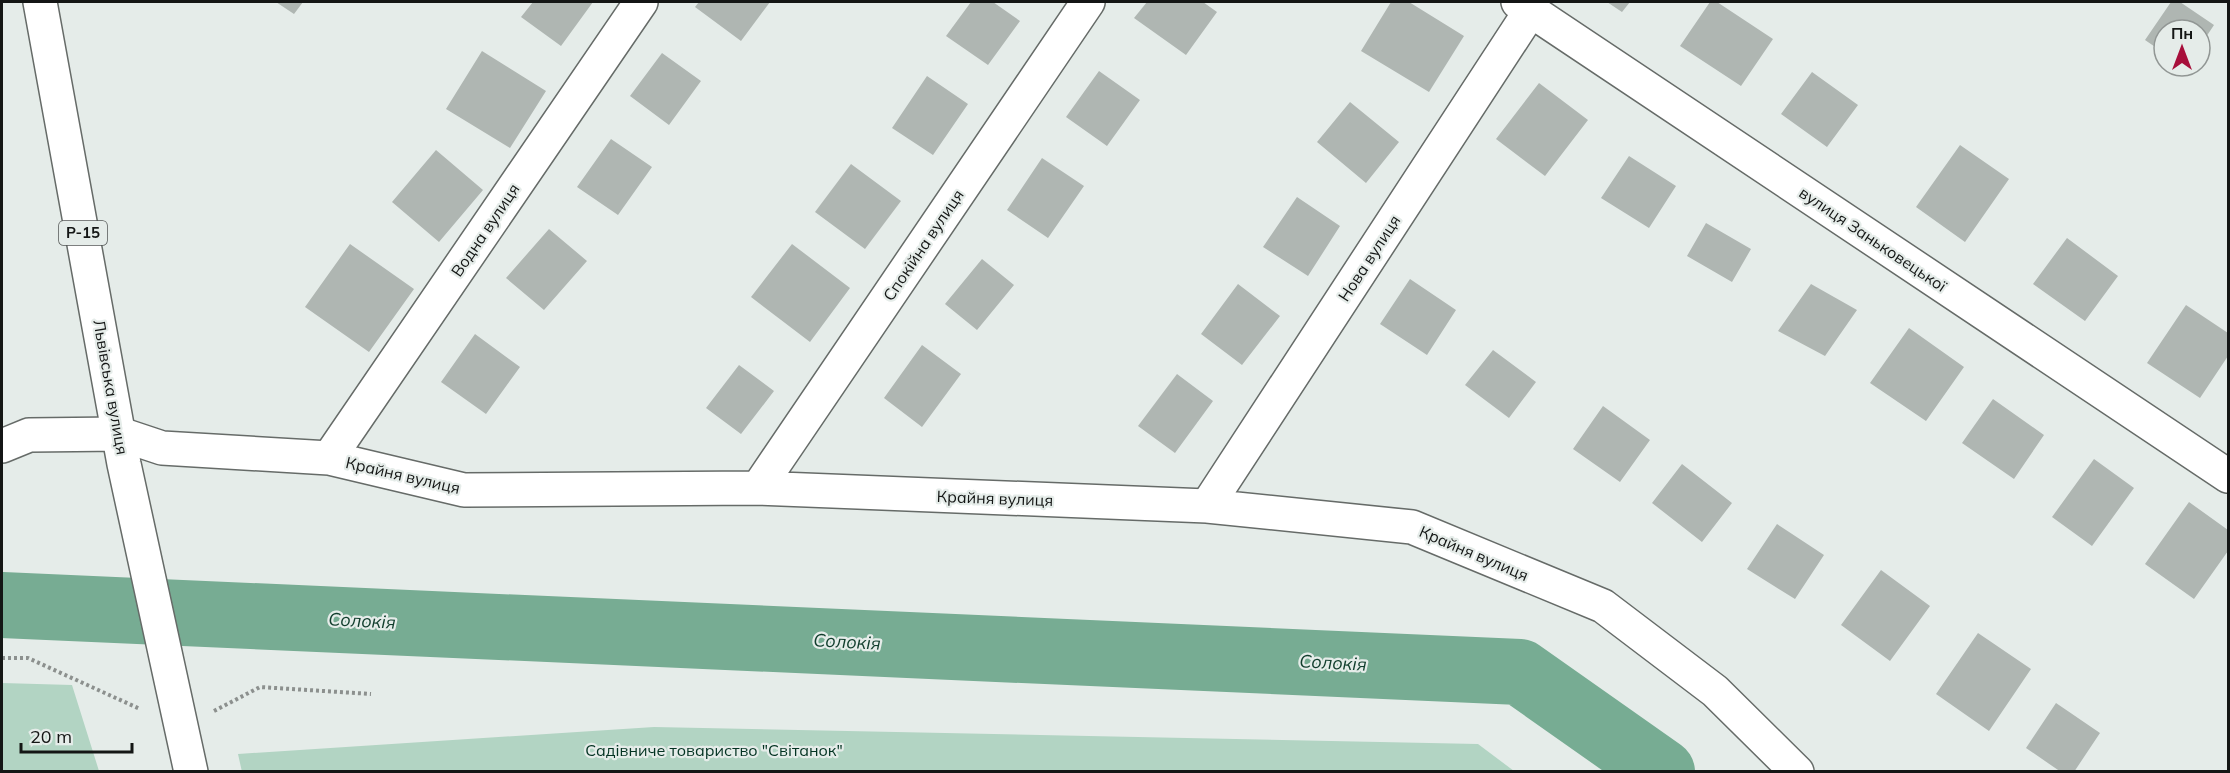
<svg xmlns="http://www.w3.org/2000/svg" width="2230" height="773" font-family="Mulish,sans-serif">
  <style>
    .green { fill: #b2d4c3 }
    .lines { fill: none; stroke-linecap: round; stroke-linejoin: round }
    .river { stroke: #77ac93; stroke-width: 66 }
    .building { fill: #afb6b2 }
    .minor-casing { stroke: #666b68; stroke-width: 36 }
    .primary-casing { stroke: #666b68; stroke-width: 36 }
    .path { stroke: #8c908e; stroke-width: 4; stroke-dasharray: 3 3; stroke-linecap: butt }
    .minor { stroke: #fff; stroke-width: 33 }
    .primary { stroke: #fff; stroke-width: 33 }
    .labels { text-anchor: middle; stroke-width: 4.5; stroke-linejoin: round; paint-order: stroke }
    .shield { fill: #e5ece9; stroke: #535655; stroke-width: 1.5 }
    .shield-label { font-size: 15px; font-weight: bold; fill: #141615 }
    .street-label { font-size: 16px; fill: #141615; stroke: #e5ece9 }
    .park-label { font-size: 16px; fill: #033322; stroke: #e5ece9 }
    .water-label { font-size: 18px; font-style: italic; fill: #113e2d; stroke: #e5ece9 }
  </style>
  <rect width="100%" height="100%" fill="#e5ece9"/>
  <path class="green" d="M 2,683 L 72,685 L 99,771 L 2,771 Z
    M 654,727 L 1478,744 L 1514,771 L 242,772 L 238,754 Z"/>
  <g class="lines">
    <path class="river" d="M 2,605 L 1520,672 L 1662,772"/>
  </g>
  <path class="building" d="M 276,2 L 303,2 L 294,14 Z
    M 533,2 L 593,2 L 561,46 L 521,17 Z
    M 699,2 L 770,2 L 741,41 L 695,7 Z
    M 971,2 L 993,2 L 1020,21 L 988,65 L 946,36 Z
    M 1147,2 L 1203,2 L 1217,12 L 1186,55 L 1134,18 Z
    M 1391,2 L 1409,2 L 1464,36 L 1429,92 L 1361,51 Z
    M 1607,2 L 1630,2 L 1622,12 Z
    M 1710,2 L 1717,2 L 1773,39 L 1741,86 L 1680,46 Z
    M 2171,2 L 2180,2 L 2214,25 L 2200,46 L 2200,30 L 2164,30 L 2164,53 L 2145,40 Z
    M 482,51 L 546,91 L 510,148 L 446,109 Z
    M 662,53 L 701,81 L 669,125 L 630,96 Z
    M 1099,71 L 1140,100 L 1107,146 L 1066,117 Z
    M 1812,72 L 1858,105 L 1827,147 L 1781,114 Z
    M 927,76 L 968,104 L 933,155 L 892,128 Z
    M 1539,83 L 1588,120 L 1545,176 L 1496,139 Z
    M 1350,102 L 1399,142 L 1366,183 L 1317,142 Z
    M 611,139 L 652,167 L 618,215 L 577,187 Z
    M 1960,145 L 2009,179 L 1965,242 L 1916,207 Z
    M 436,150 L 483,190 L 439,242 L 392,202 Z
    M 1629,156 L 1676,186 L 1649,228 L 1601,198 Z
    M 1042,158 L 1084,186 L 1048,238 L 1007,210 Z
    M 851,164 L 901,201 L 865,249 L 815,212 Z
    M 1297,197 L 1340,226 L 1308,276 L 1263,247 Z
    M 1706,223 L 1751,249 L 1732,282 L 1687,256 Z
    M 549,229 L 587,261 L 544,310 L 506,278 Z
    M 2067,238 L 2118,276 L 2085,321 L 2033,284 Z
    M 350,244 L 414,289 L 369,352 L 305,307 Z
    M 792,244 L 850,288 L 810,342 L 751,297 Z
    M 982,259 L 1014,285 L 977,330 L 945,304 Z
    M 1410,279 L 1456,310 L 1427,355 L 1380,324 Z
    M 1238,284 L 1280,316 L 1242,365 L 1201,334 Z
    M 1811,284 L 1857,310 L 1825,356 L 1778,331 Z
    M 2186,305 L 2228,333 L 2228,356 L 2200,398 L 2147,363 Z
    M 1909,328 L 1964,367 L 1926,421 L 1870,383 Z
    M 475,334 L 520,367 L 486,414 L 441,382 Z
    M 922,345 L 961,374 L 922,427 L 884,398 Z
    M 1493,350 L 1536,382 L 1509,418 L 1465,385 Z
    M 739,365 L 774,391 L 741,434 L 706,408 Z
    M 1177,374 L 1213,401 L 1175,453 L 1138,426 Z
    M 1993,399 L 2044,435 L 2014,479 L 1962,443 Z
    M 1603,406 L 1650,440 L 1620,482 L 1573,449 Z
    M 2094,459 L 2134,488 L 2092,546 L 2052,517 Z
    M 1682,464 L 1732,503 L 1702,542 L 1652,503 Z
    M 2189,502 L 2228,530 L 2228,551 L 2194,599 L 2145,564 Z
    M 1777,524 L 1824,555 L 1795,599 L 1747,569 Z
    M 1881,570 L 1930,606 L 1890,661 L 1841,625 Z
    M 1978,633 L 2031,669 L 1989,731 L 1936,694 Z
    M 2056,703 L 2100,733 L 2074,772 L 2061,772 L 2026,748 Z"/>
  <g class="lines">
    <defs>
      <path id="minor" d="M 1518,2 L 2228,476
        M 2,446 L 29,435 L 120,434 L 162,448 L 329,458 L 464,490 L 758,488 L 1207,506 L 1412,527 L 1603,606 L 1715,691 L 1797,772
        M 329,458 L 641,2
        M 758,488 L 1088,2
        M 1207,506 L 1531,10"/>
      <path id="primary" d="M 40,2 L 124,464 L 191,772"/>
    </defs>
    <use href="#minor" class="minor-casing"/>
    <use href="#primary" class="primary-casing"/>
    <path class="path" d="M 2,658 L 28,658 L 140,709
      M 214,711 L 260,687 L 371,694"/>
    <use href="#minor" class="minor"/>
    <use href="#primary" class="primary"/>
  </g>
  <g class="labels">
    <rect class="shield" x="59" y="221" width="48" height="24" rx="4.5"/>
    <g class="shield-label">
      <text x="83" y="238">Р-15</text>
    </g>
    <g class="street-label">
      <text transform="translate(485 230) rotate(-56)" y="6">Водна вулиця</text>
      <text transform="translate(1873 239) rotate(34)" y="6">вулиця Заньковецької</text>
      <text transform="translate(923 245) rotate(-56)" y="6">Спокійна вулиця</text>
      <text transform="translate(1369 258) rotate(-57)" y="6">Нова вулиця</text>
      <text transform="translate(111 387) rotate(80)" y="6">Львівська вулиця</text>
      <text transform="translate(403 475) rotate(13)" y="6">Крайня вулиця</text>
      <text transform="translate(995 498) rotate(2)" y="6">Крайня вулиця</text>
      <text transform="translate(1474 553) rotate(23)" y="6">Крайня вулиця</text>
    </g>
    <g class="park-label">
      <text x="714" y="756">Садівниче товариство "Світанок"</text>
    </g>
    <g class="water-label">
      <text transform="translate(362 621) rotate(3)" y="6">Солокія</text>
      <text transform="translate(847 642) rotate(3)" y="6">Солокія</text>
      <text transform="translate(1333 663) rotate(3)" y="6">Солокія</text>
    </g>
  </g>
  <rect width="2230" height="773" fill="none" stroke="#141615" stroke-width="6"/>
  <g transform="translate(2182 48)"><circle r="28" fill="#e5ece9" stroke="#919694" stroke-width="1.5"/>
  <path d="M0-4.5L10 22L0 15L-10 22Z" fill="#a70f3b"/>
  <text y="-9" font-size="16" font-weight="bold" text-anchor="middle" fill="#141615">Пн</text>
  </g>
  <path d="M21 743v9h111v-9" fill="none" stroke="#141615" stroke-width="3"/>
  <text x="30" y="743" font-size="18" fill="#141615" stroke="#e5ece9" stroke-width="4.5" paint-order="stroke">20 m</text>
</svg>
